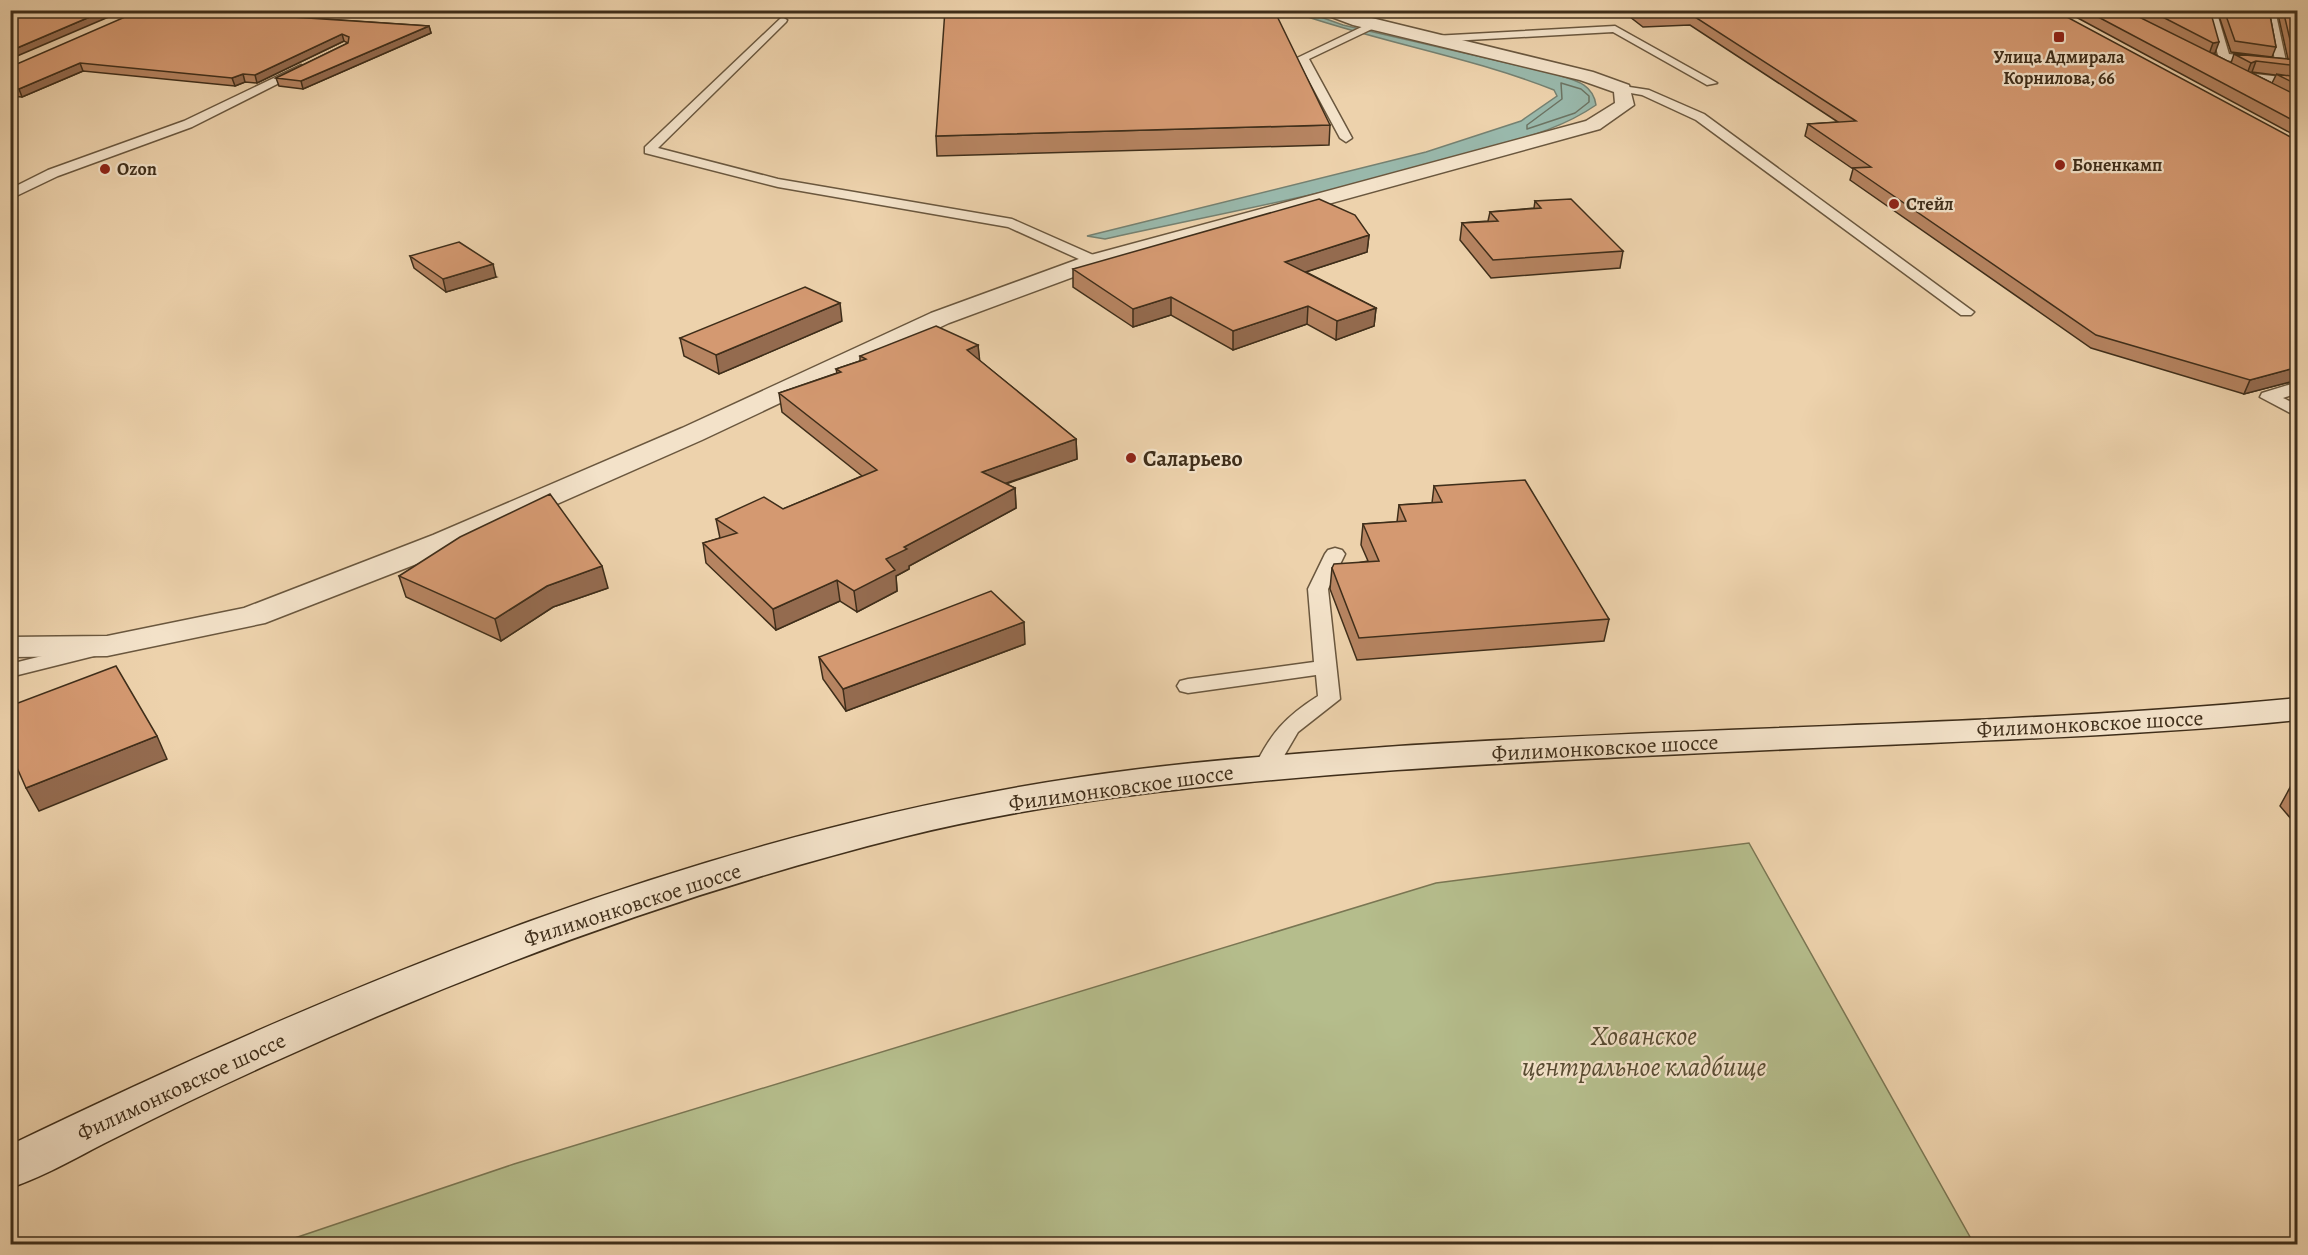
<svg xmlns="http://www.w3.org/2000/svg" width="2308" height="1255" font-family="Alegreya,serif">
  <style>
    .green { fill: #b5bd8c; stroke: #7a7653; stroke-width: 1.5 }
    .water { fill: #99b8ab; stroke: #758171; stroke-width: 1.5 }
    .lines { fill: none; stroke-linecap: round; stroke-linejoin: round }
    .shore { stroke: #6c7362; stroke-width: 1.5 }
    .service-casing { stroke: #6a573e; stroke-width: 3 }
    .minor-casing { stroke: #6a573e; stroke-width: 3 }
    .secondary-casing { stroke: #3f2e1a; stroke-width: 3 }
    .service { fill: #f3e2c9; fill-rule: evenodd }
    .minor { fill: #f3e2c9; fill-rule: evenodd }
    .secondary { fill: #f3e2c9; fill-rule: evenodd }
    .wall { fill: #b68461; stroke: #3f2e1a; stroke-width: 1.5; fill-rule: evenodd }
    .shaded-wall { fill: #946b4f; stroke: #3f2e1a; stroke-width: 1.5 }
    .building { fill: #d49971; stroke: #3f2e1a; stroke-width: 1.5 }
    .poi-dot { fill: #8f2418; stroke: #f3e2c9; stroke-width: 2 }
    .labels { text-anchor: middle; stroke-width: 4.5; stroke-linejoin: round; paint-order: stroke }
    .far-poi-label { font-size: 18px; font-weight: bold; fill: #3f2e1a; stroke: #f3e2c9; text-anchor: start }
    .poi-label { font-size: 22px; font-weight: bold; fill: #3f2e1a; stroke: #f3e2c9; text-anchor: start }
    .street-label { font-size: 22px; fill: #3f2e1a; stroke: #f3e2c9 }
    .near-park-label { font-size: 27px; font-style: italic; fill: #574b31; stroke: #f3e2c9 }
  </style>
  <rect width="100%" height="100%" fill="#edd2ac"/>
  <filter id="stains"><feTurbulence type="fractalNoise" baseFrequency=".00333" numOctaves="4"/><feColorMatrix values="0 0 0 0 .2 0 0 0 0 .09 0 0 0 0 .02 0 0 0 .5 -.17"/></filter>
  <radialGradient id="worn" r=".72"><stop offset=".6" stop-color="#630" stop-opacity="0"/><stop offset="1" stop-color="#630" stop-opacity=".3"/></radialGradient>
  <path class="green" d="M 1749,843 L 1974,1244 L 277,1244 L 514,1164 L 1436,883 Z"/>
  <path class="water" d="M 1290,11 L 1304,11 L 1343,25 L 1555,74 C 1574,80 1593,83 1596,105 C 1560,130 1516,140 1474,153 C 1353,189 1228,212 1105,239 L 1087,236 L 1426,152 L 1521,121 L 1557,96 L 1554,90 C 1468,56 1377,42 1290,11 Z"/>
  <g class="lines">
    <path class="shore" d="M 1561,83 L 1581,89 L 1589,96 L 1589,102 L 1575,113 L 1527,129 L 1527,125 L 1562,99 Z"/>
    <defs>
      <path id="service" d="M 2206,10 L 2216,10 L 2229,54 L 2275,60 L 2265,10 L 2275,10 L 2286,61 L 2298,63 L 2298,69 L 2224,60 L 2207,61 L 2207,57 L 2218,55 Z
        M 782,17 L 787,20 L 786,22 L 658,148 L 778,179 L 1012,219 L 1100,258 L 1102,261 L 1100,264 L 1090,264 L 1008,227 L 778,187 L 645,153 L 645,147 Z
        M 1370,23 L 1374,24 L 1374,28 L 1309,59 L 1352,138 L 1346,142 L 1340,138 L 1297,58 Z
        M 1615,26 L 1717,83 L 1707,85 L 1613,32 L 1433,42 L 1428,39 L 1433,36 Z
        M 301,65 L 307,68 L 305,70 L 192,127 L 58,176 L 10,199 L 10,189 L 48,170 L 184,121 Z
        M 2237,72 L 2298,79 L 2298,86 L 2233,77 L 2233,73 Z
        M 1623,86 L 1649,90 L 1704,114 L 1974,312 L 1971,315 L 1961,315 L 1696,120 L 1642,95 L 1619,91 L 1619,87 Z
        M 2298,382 L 2298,393 L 2283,398 L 2298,405 L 2298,417 L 2260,397 L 2262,393 Z
        M 1335,548 L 1342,550 L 1345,554 L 1328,589 L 1340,699 L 1298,732 L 1274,773 L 1266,776 L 1258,773 L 1254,768 C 1271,733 1285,717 1318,696 L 1316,675 L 1188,693 L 1180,691 L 1177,686 L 1180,681 L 1188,679 L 1314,662 L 1308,589 L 1325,554 L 1328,550 Z
        M 94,643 L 102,644 L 105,649 L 102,654 L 10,677 L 10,664 Z"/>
      <path id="minor" d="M 1313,10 L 1339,10 L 1593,72 L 1629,85 L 1634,105 L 1600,129 L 1103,266 L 949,323 L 702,440 L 455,549 L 265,623 L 107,656 L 10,657 L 10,637 L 107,636 L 244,608 L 433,535 L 682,428 L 931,313 L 1087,256 L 1586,121 L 1615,103 L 1614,92 L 1580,80 L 1353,25 Z"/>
      <path id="secondary" d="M 2298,698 L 2298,720 C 2160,734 2021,739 1883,745 C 1721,752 1559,759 1397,770 C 1231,782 1065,797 903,837 C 688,891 480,968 278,1060 C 224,1084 170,1110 117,1137 C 82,1154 48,1175 10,1188 L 10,1145 C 350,981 705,833 1081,777 C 1186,761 1293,754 1399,746 C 1698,726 1999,727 2298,698 Z"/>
    </defs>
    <use href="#service" class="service-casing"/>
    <use href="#minor" class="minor-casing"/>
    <use href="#secondary" class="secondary-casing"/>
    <use href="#service" class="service"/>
    <use href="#minor" class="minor"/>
    <use href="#secondary" class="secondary"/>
  </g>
  <path class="wall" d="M 1621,10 L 2054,10 L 2298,380 L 2244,394 L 2091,348 L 1850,180 L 1853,169 L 1805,136 L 1808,124 L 1838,122 L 1690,25 L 1643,27 Z
    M 2063,10 L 2210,10 L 2215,53 L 2212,53 L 2231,63 L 2234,54 L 2288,59 L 2277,10 L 2298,10 L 2298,137 ZM 2250,72 L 2252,72 L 2276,75 L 2272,83 Z
    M 2217,10 L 2269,10 L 2276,47 L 2272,57 L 2231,52 Z
    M 296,17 L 429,26 L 431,33 L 303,89 L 279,86 L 276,78 L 348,43 L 344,41 L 257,83 L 245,82 L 235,86 L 83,71 L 22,97 L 10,96 L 10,67 Z
    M 1330,125 L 1329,145 L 937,156 L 936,136 Z
    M 1535,201 L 1623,251 L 1620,268 L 1491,278 L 1460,240 L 1462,223 L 1488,221 L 1490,212 L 1534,208 Z
    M 1369,235 L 1367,252 L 1306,272 L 1376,308 L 1374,326 L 1336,340 L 1307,324 L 1233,350 L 1171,315 L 1133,327 L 1073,287 L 1073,269 Z
    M 410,256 L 496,277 L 446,292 L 414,268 Z
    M 842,321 L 719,374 L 684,356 L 680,338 Z
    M 978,345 L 979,360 L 1076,439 L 1077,459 L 1006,484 L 1015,488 L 1016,508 L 909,566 L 909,569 L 896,576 L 897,591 L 857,612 L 840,601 L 776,630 L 706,563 L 703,543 L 720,538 L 716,519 L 783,509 L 862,476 L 782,412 L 779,393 L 837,373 L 836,369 L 860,361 L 860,356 Z
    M 1434,486 L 1609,619 L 1604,641 L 1357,660 L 1330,589 L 1332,568 L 1368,561 L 1361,545 L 1363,524 L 1397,522 L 1399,505 L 1432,503 Z
    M 399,576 L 608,588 L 553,607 L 501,641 L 406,597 Z
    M 1025,644 L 846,711 L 823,679 L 819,657 Z
    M 2293,782 L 2298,782 L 2298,827 L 2280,806 Z"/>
  <path class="shaded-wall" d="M 106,10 L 125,10 L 10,59 L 10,51 Z
    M 293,10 L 315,10 L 279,23 L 277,16 Z
    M 429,26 L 431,33 L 303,89 L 301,81 Z
    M 342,34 L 344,41 L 257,83 L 255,75 Z
    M 2219,42 L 2215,53 L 2209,54 L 2213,43 Z
    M 2256,61 L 2252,72 L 2247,74 L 2251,63 Z
    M 80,63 L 83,71 L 22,97 L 19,89 Z
    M 243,74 L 245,82 L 235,86 L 232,78 Z
    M 1369,235 L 1367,252 L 1284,279 L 1285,262 Z
    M 493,264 L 496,277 L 446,292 L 443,279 Z
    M 1171,297 L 1171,315 L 1133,327 L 1133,309 Z
    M 840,303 L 842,321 L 719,374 L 716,355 Z
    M 1308,306 L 1307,324 L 1233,350 L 1233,331 Z
    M 1376,308 L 1374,326 L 1336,340 L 1337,321 Z
    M 978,345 L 980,363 L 967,350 Z
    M 2298,367 L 2298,380 L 2244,394 L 2250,380 Z
    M 1076,439 L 1077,459 L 983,491 L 982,472 Z
    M 1015,488 L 1016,508 L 909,566 L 909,569 L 896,576 L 897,591 L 857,612 L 854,591 L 886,559 L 904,547 Z
    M 602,566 L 608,588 L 553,607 L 501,641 L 495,619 L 547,586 Z
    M 837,580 L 840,601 L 776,630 L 773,609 Z
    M 1024,622 L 1025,644 L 846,711 L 843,689 Z
    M 157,736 L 167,759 L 39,811 L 26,788 Z"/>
  <path class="building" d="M 10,10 L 106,10 L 10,51 Z
    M 141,10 L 293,10 L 277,16 L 429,26 L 301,81 L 276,78 L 348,43 L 349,37 L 342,34 L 255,75 L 243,74 L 232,78 L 80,63 L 19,89 L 10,88 L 10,67 Z
    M 945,10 L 1274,10 L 1330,125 L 936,136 Z
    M 1636,10 L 2054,10 L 2298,141 L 2298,367 L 2250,380 L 2096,335 L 1853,168 L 1871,167 L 1808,124 L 1856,121 L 1692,15 L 1645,17 Z
    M 2085,10 L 2125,10 L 2298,96 L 2298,123 Z
    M 2149,10 L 2210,10 L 2219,42 L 2213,43 Z
    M 2224,10 L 2269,10 L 2276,47 L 2235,41 Z
    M 2283,10 L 2298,10 L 2298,50 L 2292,48 Z
    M 2234,54 L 2298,60 L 2298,66 L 2256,61 L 2251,63 Z
    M 2276,74 L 2298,77 L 2298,85 Z
    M 1319,199 L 1355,215 L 1369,235 L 1285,262 L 1376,308 L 1337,321 L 1308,306 L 1233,331 L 1171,297 L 1133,309 L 1073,269 Z
    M 1571,199 L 1623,251 L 1493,260 L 1462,223 L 1498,221 L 1490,212 L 1541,208 L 1535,201 Z
    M 459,242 L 493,264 L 443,279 L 410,256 Z
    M 805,287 L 840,303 L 716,355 L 680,338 Z
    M 936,326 L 978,345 L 967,350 L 1076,439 L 982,472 L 1015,488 L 904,547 L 907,549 L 886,559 L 895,570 L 854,591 L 837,580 L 773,609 L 703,543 L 737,533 L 716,519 L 764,497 L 783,509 L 877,470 L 779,393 L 841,372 L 836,369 L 866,359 L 860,356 Z
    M 1525,480 L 1609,619 L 1359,638 L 1332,568 L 1334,564 L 1379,561 L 1363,524 L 1406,521 L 1399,505 L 1442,502 L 1434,486 Z
    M 550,494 L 602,566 L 547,586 L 495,619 L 399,576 L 460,537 Z
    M 991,591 L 1024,622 L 843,689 L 819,657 Z
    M 116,666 L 157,736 L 26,788 L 10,752 L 10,706 Z
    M 2293,782 L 2298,782 L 2298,788 Z"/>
  <g class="poi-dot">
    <rect x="2053" y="31" width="12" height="12" rx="3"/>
    <circle cx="2060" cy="165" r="6"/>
    <circle cx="105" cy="169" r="6"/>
    <circle cx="1894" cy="204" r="6"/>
    <circle cx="1131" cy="458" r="6"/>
  </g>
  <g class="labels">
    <g class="far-poi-label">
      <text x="2059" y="63" text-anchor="middle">Улица Адмирала<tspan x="2059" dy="21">Корнилова, 66</tspan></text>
      <text x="2072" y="171">Боненкамп</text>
      <text x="117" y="175">Ozon</text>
      <text x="1906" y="210">Стейл</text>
    </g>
    <g class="poi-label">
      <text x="1143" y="466">Саларьево</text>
    </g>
    <g class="street-label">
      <text transform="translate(2090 723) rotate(-3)" y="8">Филимонковское шоссе</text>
      <text transform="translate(1605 747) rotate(-3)" y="8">Филимонковское шоссе</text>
      <text transform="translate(1121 787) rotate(-8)" y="8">Филимонковское шоссе</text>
      <text transform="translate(632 904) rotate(-18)" y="8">Филимонковское шоссе</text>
      <text transform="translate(181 1086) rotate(-25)" y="8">Филимонковское шоссе</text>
    </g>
    <g class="near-park-label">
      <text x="1644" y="1045">Хованское<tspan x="1644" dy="31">центральное кладбище</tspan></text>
    </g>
  </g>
  <rect width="2308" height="1255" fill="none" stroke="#edd2ac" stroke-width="36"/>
  <rect x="12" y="12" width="2284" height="1231" fill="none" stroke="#3f2e1a" stroke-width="3"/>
  <rect x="18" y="18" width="2272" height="1219" fill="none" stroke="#3f2e1a" stroke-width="1.5"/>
  <rect width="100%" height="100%" filter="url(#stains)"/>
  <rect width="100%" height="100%" fill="url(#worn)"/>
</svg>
